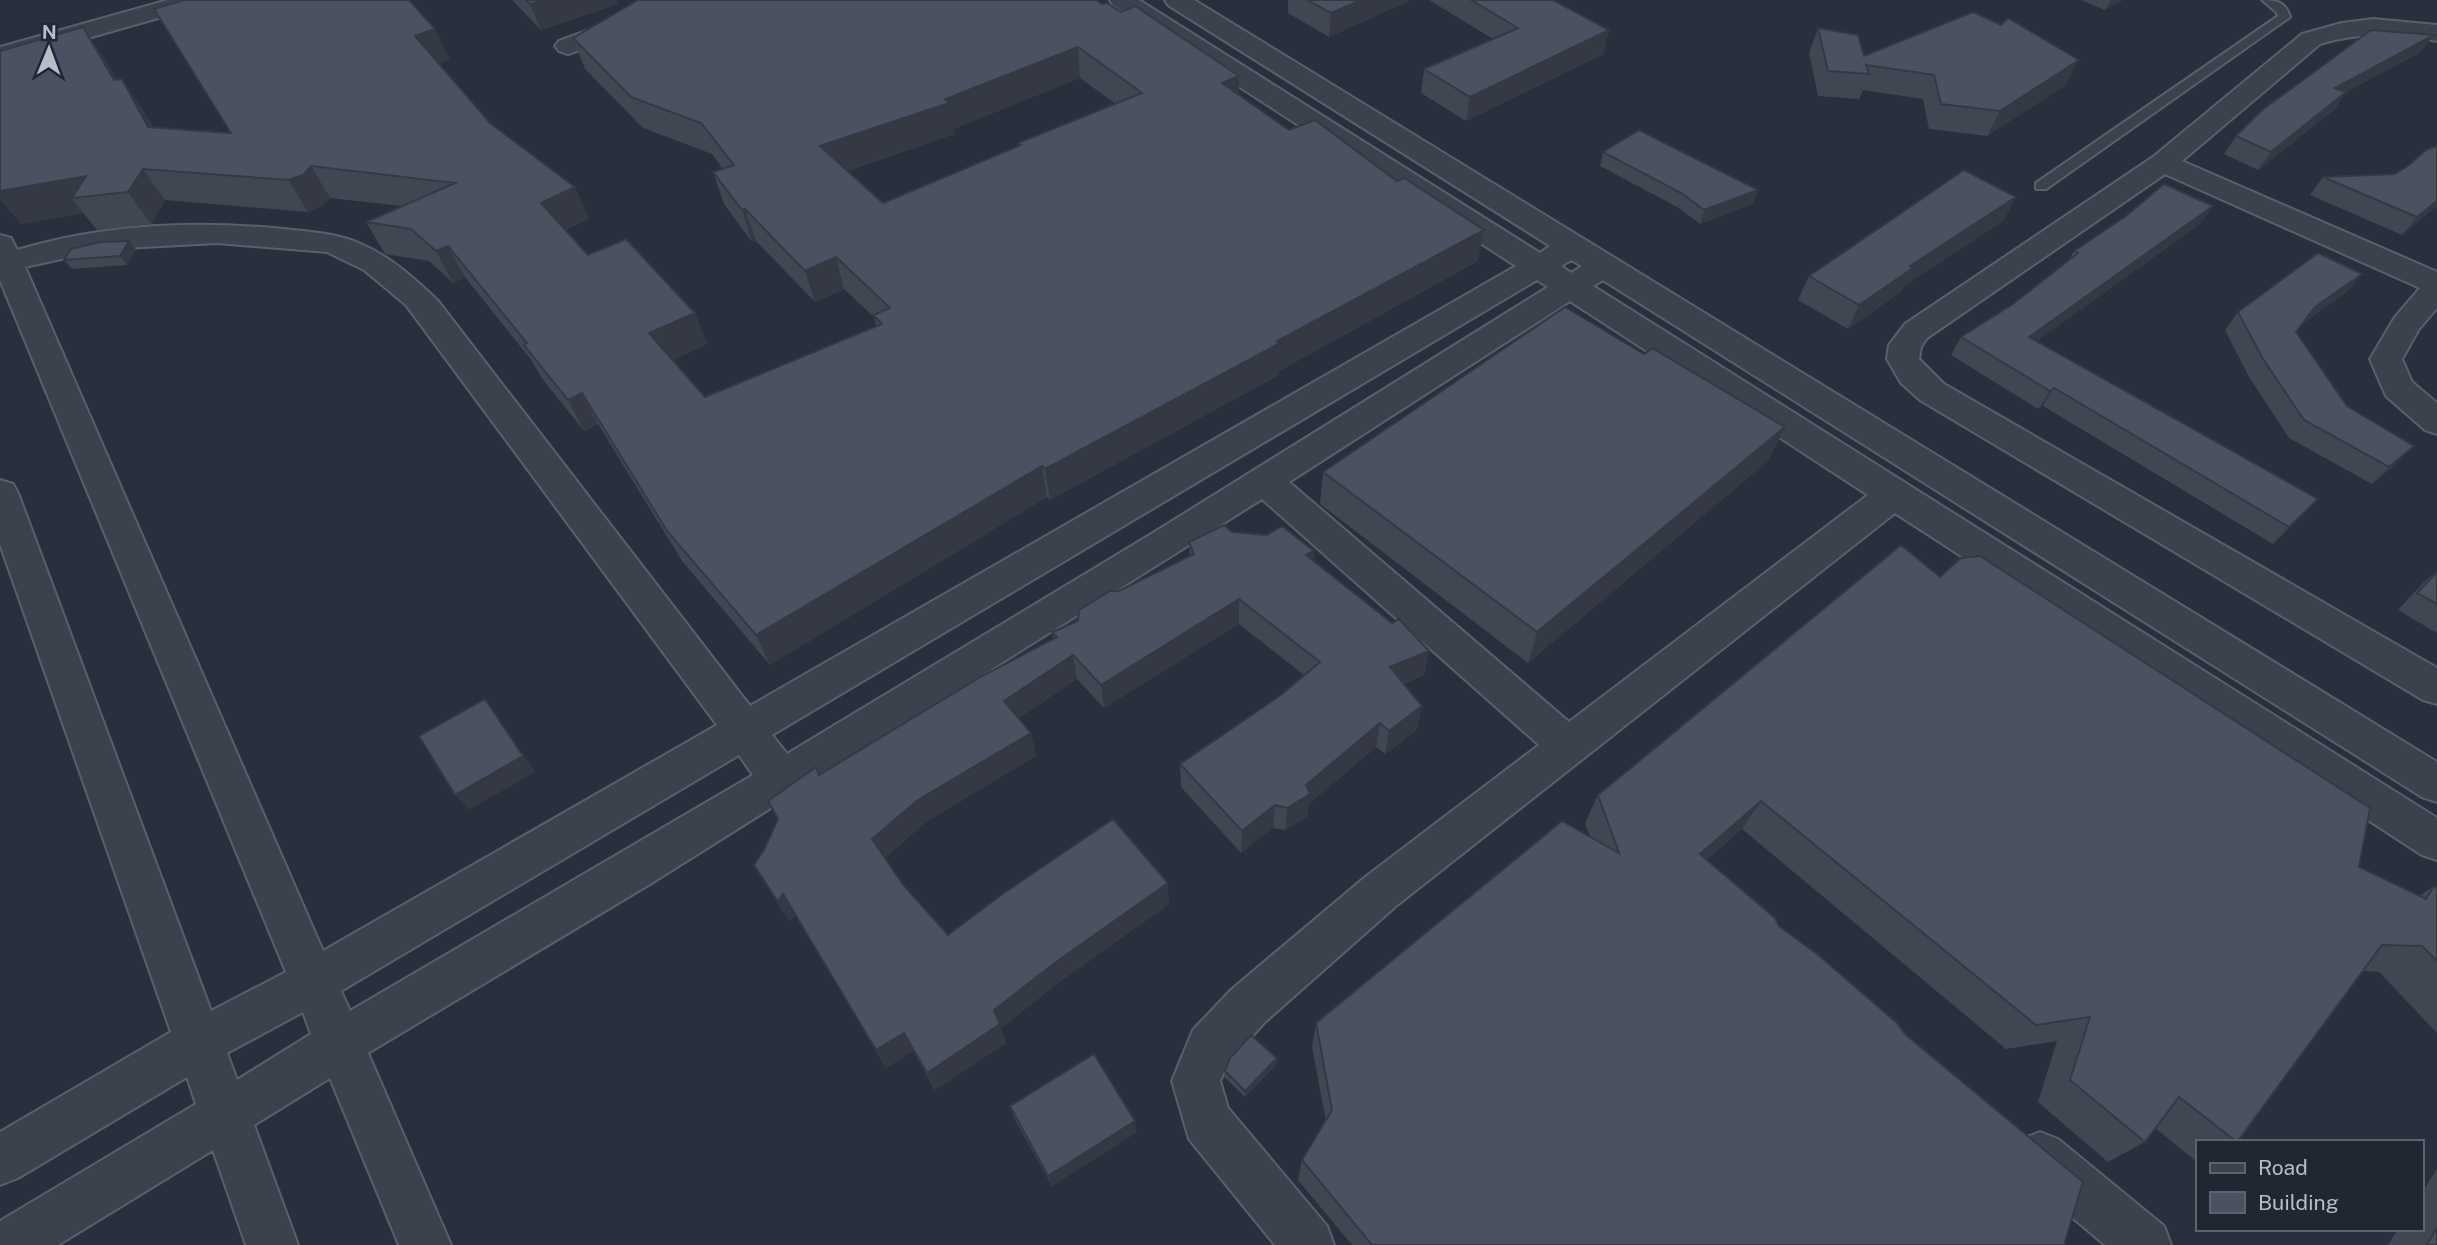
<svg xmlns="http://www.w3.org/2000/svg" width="2437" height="1245" font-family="'Public Sans',sans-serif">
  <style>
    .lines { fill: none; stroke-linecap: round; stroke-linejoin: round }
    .service-casing { stroke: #5a5f6b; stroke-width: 4 }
    .minor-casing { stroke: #5a5f6b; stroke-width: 4 }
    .tertiary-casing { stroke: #5a5f6b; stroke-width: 4 }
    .service { fill: #3c414e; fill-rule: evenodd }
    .minor { fill: #3c414e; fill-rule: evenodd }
    .tertiary { fill: #3c414e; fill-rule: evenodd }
    .wall { fill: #404753; fill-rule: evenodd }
    .shaded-wall { fill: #343944 }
    .building { fill: #4a5261; stroke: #343944; stroke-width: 2; fill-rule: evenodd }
  </style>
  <rect width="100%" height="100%" fill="#282f3d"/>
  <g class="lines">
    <defs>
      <path id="service" d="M 2262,0 C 2276,0 2286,2 2290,17 L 2046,189 L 2036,189 L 2036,183 L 2278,16 L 2276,12 Z"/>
      <path id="minor" d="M 672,0 L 707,0 L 704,5 L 577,51 L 568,54 L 559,51 L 555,46 L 559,41 Z
        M 1110,0 L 1139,0 L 1540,253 L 1550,246 L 1168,5 L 1165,0 L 1194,0 L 2437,762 L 2437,802 L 2422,797 L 1603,280 L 1593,286 L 2437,818 L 2437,860 L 2422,855 L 1895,513 L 1396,906 L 1265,1022 L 1228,1063 L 1220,1081 L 1228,1108 L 1327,1226 L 1334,1245 L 1275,1245 L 1189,1139 L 1172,1081 L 1193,1030 L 1231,990 L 1364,878 L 1539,745 L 1262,499 L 650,884 L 368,1053 L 451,1245 L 399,1245 L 330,1078 L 254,1125 L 298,1245 L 246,1245 L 213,1150 L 58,1245 L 0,1245 L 0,1221 L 196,1104 L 187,1077 L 18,1178 L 0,1185 L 0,1132 L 171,1032 L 0,544 L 0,480 L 13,484 L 18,493 L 211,1011 L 286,972 L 0,280 L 0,235 L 11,238 L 17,250 C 103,224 194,220 283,229 C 310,232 336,233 361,244 C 391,257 415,279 438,301 L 750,706 L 1516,266 L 1113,5 ZM 217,243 L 327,252 L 364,270 L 406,305 L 717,725 L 323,951 L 25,267 L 107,249 ZM 1571,260 L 1582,266 L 1571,273 L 1561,266 ZM 1537,280 L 1548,287 L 1153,533 L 787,754 L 772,735 ZM 1570,301 L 1868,495 L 1569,722 L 1289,482 ZM 739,755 L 753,775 L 350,1011 L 341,991 ZM 303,1012 L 311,1034 L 237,1080 L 227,1053 Z
        M 2373,19 L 2437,25 L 2437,41 C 2397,34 2359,32 2320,44 L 2182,161 L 2437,272 L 2437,308 L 2419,329 L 2402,359 L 2412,382 L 2437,403 L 2437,434 L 2425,430 L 2386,396 L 2370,359 L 2395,317 L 2420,288 L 2165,174 L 1927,338 L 1921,347 L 1919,359 L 1944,384 L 2437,668 L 2437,704 L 2423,700 L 1920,400 L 1901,383 L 1887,359 L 1889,345 L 1905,324 L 2153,157 L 2302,34 L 2342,23 Z
        M 2040,1132 L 2058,1139 L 2164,1226 L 2171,1245 L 2105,1245 L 2022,1175 L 2015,1157 L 2022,1139 Z"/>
      <path id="tertiary" d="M 168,0 L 207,0 L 204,5 L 0,63 L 0,47 Z"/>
    </defs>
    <use href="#service" class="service-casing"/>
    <use href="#minor" class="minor-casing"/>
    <use href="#tertiary" class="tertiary-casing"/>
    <use href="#service" class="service"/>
    <use href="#minor" class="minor"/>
    <use href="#tertiary" class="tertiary"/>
  </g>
  <path class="wall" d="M 512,0 L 616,0 L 618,4 L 541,30 Z
    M 1288,0 L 1411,0 L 1329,37 L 1288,13 Z
    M 1429,0 L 1553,0 L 1609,30 L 1603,54 L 1466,121 L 1421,93 L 1424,69 L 1493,39 Z
    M 2081,0 L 2123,0 L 2105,10 Z
    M 1102,4 L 1121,12 L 1239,76 L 1239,95 L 1478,261 L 1279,371 L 1279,375 L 1050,500 L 1047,497 L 770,665 L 682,561 L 598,424 L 584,431 L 541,377 L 532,361 L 465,277 L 453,283 L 429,261 L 385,254 L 366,222 L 402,206 L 330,198 L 323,206 L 308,212 L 165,200 L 151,224 L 97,230 L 83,213 L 21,224 L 0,199 L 0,51 L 104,58 L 117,80 L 143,110 L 153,127 L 231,133 L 435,29 L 450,60 L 439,63 L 490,123 L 589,218 L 565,230 L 588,255 L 695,313 L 707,344 L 673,360 L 705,397 L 876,326 L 874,317 L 844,289 L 815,302 L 756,241 L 752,242 L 724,204 L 713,172 L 723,169 L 712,154 L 643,128 L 585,69 L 573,38 ZM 1080,78 L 1116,104 L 1018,143 L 1019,146 L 883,203 L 848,171 L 954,134 L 953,129 Z
    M 1818,28 L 1864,56 L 2066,85 L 1987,136 L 1929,129 L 1923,99 L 1863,90 L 1859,99 L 1818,96 L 1809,53 Z
    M 2434,35 L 2421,52 L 2346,92 L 2334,110 L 2258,170 L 2224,154 L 2236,136 Z
    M 1603,152 L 1753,204 L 1700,224 L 1679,208 L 1600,166 Z
    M 2323,177 L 2437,206 L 2402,235 L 2310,195 Z
    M 2016,197 L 2003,221 L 1904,286 L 1901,292 L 1848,329 L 1798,300 L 1809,276 Z
    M 2213,206 L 2200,224 L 2037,341 L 2301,517 L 2273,544 L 2043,406 L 2038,409 L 1951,355 L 1961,337 L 2013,304 L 2067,262 L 2074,251 Z
    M 129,241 L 136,250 L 127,265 L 72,269 L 64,260 Z
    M 2347,292 L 2302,324 L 2296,332 L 2347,406 L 2396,464 L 2372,484 L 2289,438 L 2249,377 L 2225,330 L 2238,312 Z
    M 1769,460 L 1528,663 L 1320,504 L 1323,472 Z
    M 1232,532 L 1314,551 L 1313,561 L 1429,651 L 1424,675 L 1404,684 L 1417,730 L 1385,754 L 1376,747 L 1309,804 L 1307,817 L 1285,830 L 1273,828 L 1241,853 L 1181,787 L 1180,764 L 1281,695 L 1304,675 L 1239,624 L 1104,708 L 1077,679 L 1019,718 L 1031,733 L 1036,756 L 926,822 L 885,858 L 904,886 L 948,935 L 1169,904 L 1061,981 L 1001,1028 L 1006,1043 L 935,1090 L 913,1051 L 886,1068 L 795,915 L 790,922 L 754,865 L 819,774 L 1053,639 L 1052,632 L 1078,621 L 1119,591 L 1190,556 L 1189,542 Z
    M 2437,571 L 2437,633 L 2398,610 L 2424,582 Z
    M 1940,577 L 2359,867 L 2419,896 L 2434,886 L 2437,888 L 2437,1033 L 2379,972 L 2363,971 L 2237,1142 L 2197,1142 L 2197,1162 L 2155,1128 L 2145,1142 L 2108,1162 L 2038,1102 L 2057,1041 L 2006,1049 L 1742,829 L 1707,860 L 1779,926 L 2064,1245 L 1352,1245 L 1298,1180 L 1302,1160 L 1326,1121 L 1312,1047 L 1316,1023 L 1590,837 L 1585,823 L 1598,795 Z
    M 1277,1058 L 1276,1065 L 1245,1097 L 1224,1077 L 1225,1071 Z
    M 1010,1106 L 1137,1132 L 1052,1186 L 1014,1118 Z
    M 2437,1169 L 2437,1245 L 2388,1245 L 2398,1229 L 2421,1229 L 2421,1194 Z"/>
  <path class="shaded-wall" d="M 544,0 L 616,0 L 618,4 L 541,30 L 530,4 Z
    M 1361,0 L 1411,0 L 1329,37 L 1331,13 Z
    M 2111,0 L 2123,0 L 2105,10 Z
    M 83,27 L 104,58 L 136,111 L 114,80 Z
    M 435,29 L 450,60 L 430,66 L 415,36 Z
    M 1609,30 L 1603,54 L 1466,121 L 1470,97 Z
    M 2434,35 L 2421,52 L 2346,92 L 2334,110 L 2258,170 L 2271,152 L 2335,88 Z
    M 1078,47 L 1080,78 L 953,129 L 954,134 L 829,177 L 820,146 L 945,99 Z
    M 2079,60 L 2066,85 L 1987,136 L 2000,111 Z
    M 1239,76 L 1239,107 L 1222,83 Z
    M 122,79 L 143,110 L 170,158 L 148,127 Z
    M 311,166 L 330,198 L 323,206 L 308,212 L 288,180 Z
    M 143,169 L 165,200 L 151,224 L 128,192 Z
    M 86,176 L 72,198 L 83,213 L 21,224 L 0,199 L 0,191 Z
    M 575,187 L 589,218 L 555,234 L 541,203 Z
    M 1758,190 L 1753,204 L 1700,224 L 1704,210 Z
    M 2016,197 L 2003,221 L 1904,286 L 1901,292 L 1848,329 L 1859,305 L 1910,266 Z
    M 2437,201 L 2437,206 L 2402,235 L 2417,217 Z
    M 2213,206 L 2200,224 L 2018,355 L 2029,337 Z
    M 745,209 L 756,241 L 752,242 L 742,210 Z
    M 1484,230 L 1478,261 L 1279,371 L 1279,375 L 1050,500 L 1045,469 L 1277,341 Z
    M 129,241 L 136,250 L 127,265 L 120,256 Z
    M 448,246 L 465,277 L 453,283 L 436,251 Z
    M 836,257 L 844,289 L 815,302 L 805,271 Z
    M 2362,274 L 2347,292 L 2300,325 L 2315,307 Z
    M 695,313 L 707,344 L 663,365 L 649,333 Z
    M 2054,388 L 2043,406 L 2038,409 L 2050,391 Z
    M 582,393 L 598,424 L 584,431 L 568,400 Z
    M 1785,427 L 1769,460 L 1528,663 L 1537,632 Z
    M 2414,446 L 2396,464 L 2372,484 L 2389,467 Z
    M 1042,466 L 1047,497 L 770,665 L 756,635 Z
    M 2318,499 L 2301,517 L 2273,544 L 2289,527 Z
    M 1314,551 L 1312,576 L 1306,555 Z
    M 1239,599 L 1239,624 L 1104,708 L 1101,685 Z
    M 1429,651 L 1424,675 L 1386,691 L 1390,667 Z
    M 1073,655 L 1077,679 L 1009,725 L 1004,701 Z
    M 485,699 L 498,716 L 535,772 L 469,810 L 455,795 Z
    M 1422,706 L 1417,730 L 1385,754 L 1389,731 Z
    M 1380,723 L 1376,747 L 1309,804 L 1307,817 L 1285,830 L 1287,808 L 1306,785 Z
    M 1031,733 L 1036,756 L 926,822 L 882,861 L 872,839 L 918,800 Z
    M 1761,801 L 1742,829 L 1683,881 L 1700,854 Z
    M 1275,805 L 1273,828 L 1241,853 L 1242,831 Z
    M 1168,883 L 1169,904 L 1061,981 L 1001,1028 L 1006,1043 L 935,1090 L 927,1073 L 994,1010 L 1056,962 Z
    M 783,894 L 795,915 L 790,922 L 778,902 Z
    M 904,1033 L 913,1051 L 886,1068 L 876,1050 Z
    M 1277,1058 L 1276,1065 L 1245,1097 L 1245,1091 Z
    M 1135,1121 L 1137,1132 L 1052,1186 L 1048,1176 Z"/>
  <path class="building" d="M 184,0 L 409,0 L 435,29 L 415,36 L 490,123 L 575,187 L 541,203 L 588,255 L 626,239 L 695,313 L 649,333 L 705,397 L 882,324 L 873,315 L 890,308 L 836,257 L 805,271 L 745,209 L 742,210 L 713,172 L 734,165 L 701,123 L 631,97 L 573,38 L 638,0 L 1096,0 L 1102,4 L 1107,3 L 1121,12 L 1135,6 L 1239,76 L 1222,83 L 1289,130 L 1315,120 L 1397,181 L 1404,178 L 1484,230 L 1277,341 L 1280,343 L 1045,469 L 1042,466 L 756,635 L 667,531 L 582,393 L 568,400 L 524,345 L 527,343 L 448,246 L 436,251 L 411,229 L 366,222 L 455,183 L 311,166 L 303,175 L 288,180 L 143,169 L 128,192 L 72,198 L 86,176 L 0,191 L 0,51 L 83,27 L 114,80 L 122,79 L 148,127 L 231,133 L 154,9 ZM 1078,47 L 1142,93 L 1018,143 L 1021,145 L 883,203 L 820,146 L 949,103 L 945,99 Z
    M 526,0 L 544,0 L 530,4 Z
    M 1307,0 L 1361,0 L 1331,13 Z
    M 1471,0 L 1553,0 L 1609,30 L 1470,97 L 1424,69 L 1518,28 Z
    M 1973,12 L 2001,25 L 2008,18 L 2079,60 L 2000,111 L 1941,104 L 1934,75 L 1866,65 L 1869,74 L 1828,71 L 1818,28 L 1858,35 L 1864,56 Z
    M 2371,30 L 2434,35 L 2335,88 L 2346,92 L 2271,152 L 2236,136 L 2262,110 Z
    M 1639,130 L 1758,190 L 1704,210 L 1683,194 L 1603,152 Z
    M 2437,146 L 2437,201 L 2417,217 L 2323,177 L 2395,174 L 2409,165 L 2426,150 Z
    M 1964,170 L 2016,197 L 1910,266 L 1913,268 L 1859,305 L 1809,276 Z
    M 2164,184 L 2213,206 L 2029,337 L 2318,499 L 2289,527 L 2054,388 L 2050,391 L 1961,337 L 2013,304 L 2078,253 L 2074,251 L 2126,216 Z
    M 129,241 L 120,256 L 64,260 L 71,249 L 100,242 Z
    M 2318,253 L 2362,274 L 2315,307 L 2296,332 L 2347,406 L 2414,446 L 2389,467 L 2304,420 L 2263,359 L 2238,312 Z
    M 1565,307 L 1644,354 L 1652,348 L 1785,427 L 1537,632 L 1323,472 Z
    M 1224,525 L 1232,532 L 1267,535 L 1282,526 L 1314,551 L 1306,555 L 1392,623 L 1399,619 L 1429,651 L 1390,667 L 1422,706 L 1389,731 L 1380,723 L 1306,785 L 1310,794 L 1287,808 L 1275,805 L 1242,831 L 1180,764 L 1281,695 L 1320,662 L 1239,599 L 1101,685 L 1073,655 L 1004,701 L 1031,733 L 918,800 L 872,839 L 904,886 L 948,935 L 1004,893 L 1113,819 L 1168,883 L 1056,962 L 994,1010 L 1000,1024 L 927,1073 L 904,1033 L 876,1050 L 783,894 L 778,902 L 754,865 L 764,850 L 778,819 L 768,801 L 816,767 L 819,775 L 982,676 L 1057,637 L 1052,632 L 1078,621 L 1079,610 L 1110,591 L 1119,591 L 1194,554 L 1189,542 Z
    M 1901,545 L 1940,577 L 1961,558 L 1980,556 L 2370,808 L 2359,867 L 2426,899 L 2434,886 L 2437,888 L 2437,961 L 2422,946 L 2382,945 L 2237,1142 L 2179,1097 L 2145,1142 L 2070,1080 L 2090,1017 L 2036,1025 L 1761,801 L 1700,854 L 1775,918 L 1779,926 L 1817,954 L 1896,1022 L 1906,1035 L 2083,1182 L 2064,1245 L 1372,1245 L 1302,1160 L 1332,1110 L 1316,1023 L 1562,821 L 1619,853 L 1598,795 Z
    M 2437,572 L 2437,604 L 2417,593 Z
    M 485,699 L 523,756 L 455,795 L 419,736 Z
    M 1251,1035 L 1277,1058 L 1245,1091 L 1225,1071 L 1230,1058 Z
    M 1094,1054 L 1135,1121 L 1048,1176 L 1010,1106 Z
    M 2437,1228 L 2437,1245 L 2428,1245 L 2427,1244 Z"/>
  <rect x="2196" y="1140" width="228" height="91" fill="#212633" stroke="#5d626f" stroke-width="2"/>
  <rect x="2210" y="1163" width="35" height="10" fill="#3c414e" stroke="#5d626f" stroke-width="2"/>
  <text x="2258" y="1175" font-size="21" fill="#b8bdc8">Road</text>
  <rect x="2210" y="1192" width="35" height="21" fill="#4a5261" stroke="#5d626f" stroke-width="2"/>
  <text x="2258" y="1210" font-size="21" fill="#b8bdc8">Building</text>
  <g transform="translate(49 49) rotate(1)" stroke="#212633" stroke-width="5" paint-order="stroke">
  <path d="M0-5L12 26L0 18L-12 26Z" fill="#b8bdc8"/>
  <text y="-10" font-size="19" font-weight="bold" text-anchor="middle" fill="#b8bdc8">N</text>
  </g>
</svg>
